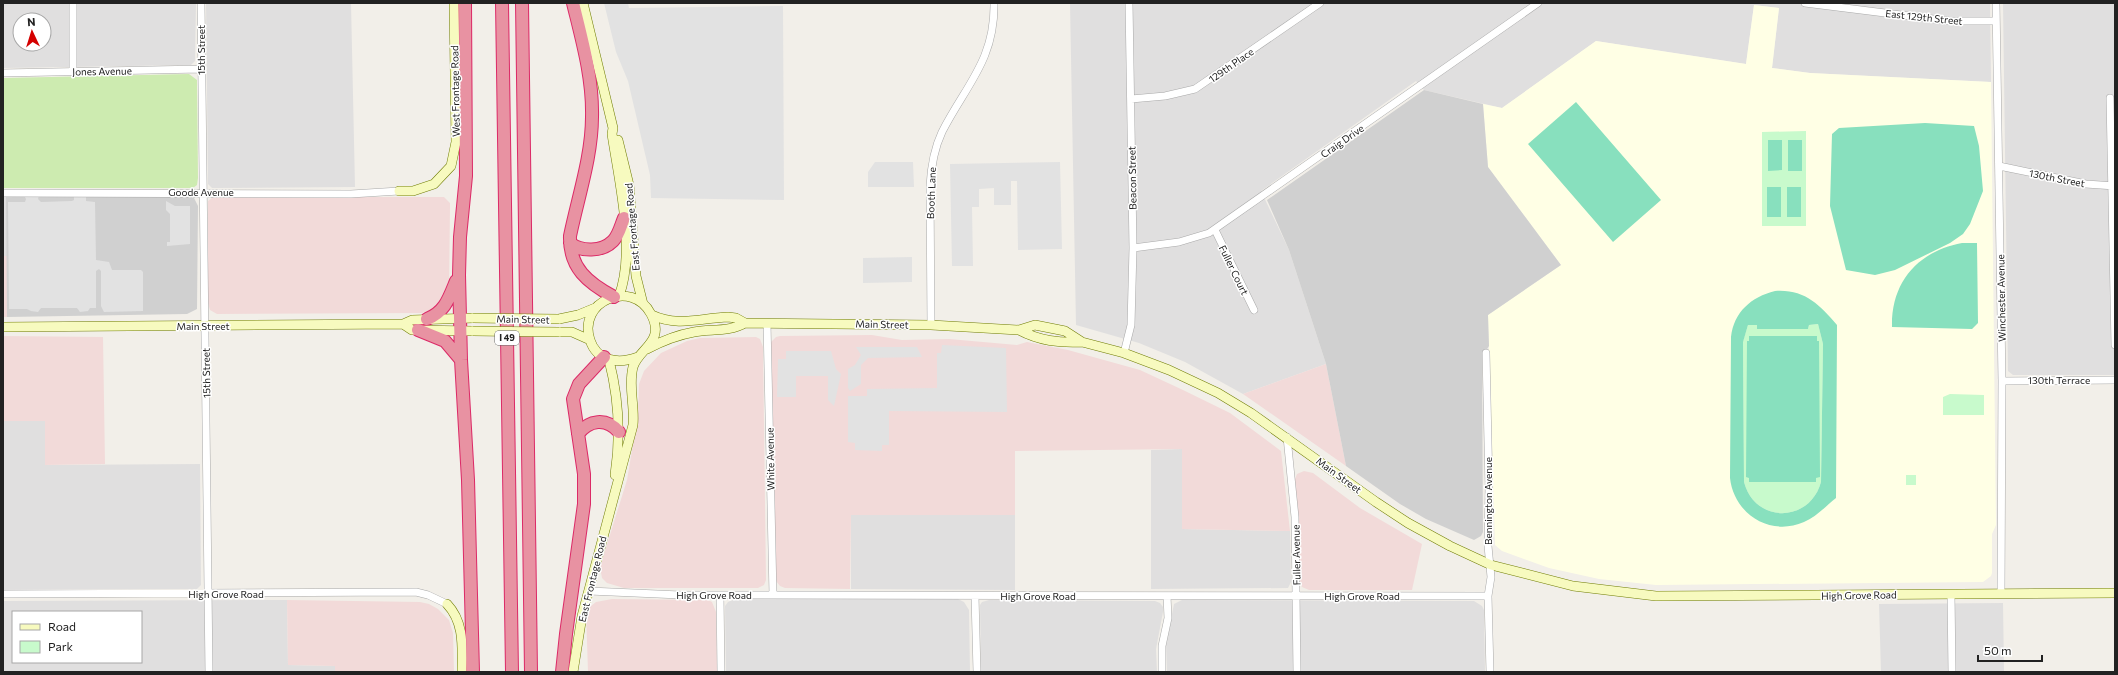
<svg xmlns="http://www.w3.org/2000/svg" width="2118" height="675" font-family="Commissioner,sans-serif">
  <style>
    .residential { fill: #e0dfdf; fill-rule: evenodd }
    .commercial { fill: #f2dad9 }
    .education { fill: #ffffe5 }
    .religious { fill: #d0d0d0 }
    .grass { fill: #cdebb0 }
    .park { fill: #c8facc }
    .pitch { fill: #88e0be; fill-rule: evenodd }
    .parking { fill: #e2e2e2 }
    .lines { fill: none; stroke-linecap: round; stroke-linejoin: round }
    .street-casing { stroke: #a9a9a9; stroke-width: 8 }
    .secondary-casing { stroke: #707d05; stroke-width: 10 }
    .highway-casing { stroke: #dc2a67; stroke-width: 14 }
    .street { stroke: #fff; stroke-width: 7 }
    .secondary { stroke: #f7fabf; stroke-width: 9 }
    .highway { stroke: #e892a2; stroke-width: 12 }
    .secondary-bridge-casing { stroke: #707d05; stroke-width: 10; stroke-linecap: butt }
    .secondary-bridge { stroke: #f7fabf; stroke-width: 9 }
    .labels { text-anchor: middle; stroke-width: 3; stroke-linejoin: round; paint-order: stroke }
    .shield { fill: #fff; stroke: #646464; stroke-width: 1 }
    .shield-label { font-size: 9px; font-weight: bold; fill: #222 }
    .street-label { font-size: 10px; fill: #222; stroke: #fff }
  </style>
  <rect width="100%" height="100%" fill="#f2efe9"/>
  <path class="residential" d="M 3,3 L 196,3 L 195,61 L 191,65 L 3,68 ZM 20,20 L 44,20 L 44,44 L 20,44 Z
    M 206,3 L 351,3 L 355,187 L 218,188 L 212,188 L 208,184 Z
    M 1070,3 L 1990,3 L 1991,82 L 1810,73 L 1772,68 L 1779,8 L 1754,5 L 1746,64 L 1596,41 L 1502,108 L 1424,90 L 1416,81 L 1261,191 L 1289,250 L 1326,364 L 1243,394 L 1185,362 L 1139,343 L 1076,325 Z
    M 2003,3 L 2115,3 L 2115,375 L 2013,375 L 2008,371 Z
    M 3,196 L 6,196 L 7,256 L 3,256 Z
    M 3,421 L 45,421 L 46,465 L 200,464 L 201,585 L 197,589 L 3,590 Z
    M 1182,449 L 1183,529 L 1290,531 L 1291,582 L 1288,588 L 1151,589 L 1151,450 Z
    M 851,515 L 1015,515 L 1015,590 L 851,589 Z
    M 735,599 L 958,599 L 964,602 L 969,610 L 970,672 L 726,672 L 725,606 L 728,602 Z
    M 287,600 L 288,665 L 335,666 L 335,672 L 3,672 L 3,601 ZM 13,612 L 141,612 L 141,662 L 13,662 Z
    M 989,600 L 1155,601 L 1160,603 L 1163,607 L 1163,612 L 1156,649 L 1157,672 L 981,672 L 980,605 L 982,602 Z
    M 1182,600 L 1474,601 L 1482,606 L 1484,610 L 1485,672 L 1167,672 L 1166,645 L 1174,604 Z
    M 2003,603 L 2004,672 L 1881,672 L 1879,604 Z"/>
  <path class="commercial" d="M 213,197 L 444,197 L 450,203 L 450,207 L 449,291 L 436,309 L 422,313 L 217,314 L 210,310 L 208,303 L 208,201 Z
    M 3,256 L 7,256 L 7,317 L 3,317 Z
    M 872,335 L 902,340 L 949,339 L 1017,345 L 1027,342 L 1068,350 L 1140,370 L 1183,390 L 1230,413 L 1281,451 L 1290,531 L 1182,529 L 1182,449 L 1015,451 L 1015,515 L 851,515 L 850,589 L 785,588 L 780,586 L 776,581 L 775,576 L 771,342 L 776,337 L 780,336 Z
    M 3,336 L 103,337 L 105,464 L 45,465 L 45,421 L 3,421 Z
    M 756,337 L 760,339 L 763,347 L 766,580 L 764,585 L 758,588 L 624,588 L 607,583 L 602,578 L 600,567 L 627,480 L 638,414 L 639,384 L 644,371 L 661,353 L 687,341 L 700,338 Z
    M 1326,364 L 1346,466 L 1243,394 Z
    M 1304,471 L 1313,473 L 1360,508 L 1422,544 L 1412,590 L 1309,590 L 1302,587 L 1300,580 L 1295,479 L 1297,474 Z
    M 612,599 L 708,600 L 712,602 L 716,612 L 717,672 L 588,672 L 586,610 L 596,602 Z
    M 287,600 L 420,602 L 429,604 L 438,609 L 449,620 L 453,633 L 454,672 L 335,672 L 335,666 L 288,665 Z"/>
  <path class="education" d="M 1754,5 L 1779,8 L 1772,68 L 1810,73 L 1991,82 L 1996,525 L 1992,534 L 1992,573 L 1991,576 L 1983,582 L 1656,585 L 1599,579 L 1549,568 L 1502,551 L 1495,545 L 1488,315 L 1561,265 L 1488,167 L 1483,104 L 1502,108 L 1596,41 L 1746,64 Z"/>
  <path class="religious" d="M 1424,90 L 1483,104 L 1488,167 L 1561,265 L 1488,315 L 1489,346 L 1482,357 L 1483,532 L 1481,536 L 1474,540 L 1426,519 L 1400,504 L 1346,466 L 1326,364 L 1289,250 L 1267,200 Z
    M 6,196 L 189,196 L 194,198 L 198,206 L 197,309 L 187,314 L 7,317 Z"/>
  <path class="grass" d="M 189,74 L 197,80 L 198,178 L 197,185 L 193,188 L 3,188 L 3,78 Z"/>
  <path class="park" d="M 1806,131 L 1806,226 L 1762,226 L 1762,132 Z
    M 1818,324 L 1823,344 L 1821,482 C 1810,523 1755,524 1744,482 L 1743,341 L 1748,325 L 1757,325 L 1757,329 L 1808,329 L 1809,325 Z
    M 1950,394 L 1984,395 L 1984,415 L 1943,415 L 1943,397 Z
    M 1906,475 L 1916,475 L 1916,485 L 1906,485 Z"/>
  <path class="pitch" d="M 1576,102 L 1661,200 L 1613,242 L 1528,144 Z
    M 1925,123 L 1974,126 L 1979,146 L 1983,191 L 1970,224 L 1963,234 L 1950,243 L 1895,270 L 1875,275 L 1846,270 L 1830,206 L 1832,134 L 1839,128 Z
    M 1768,140 L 1782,140 L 1782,170 L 1768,171 Z
    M 1788,140 L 1802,140 L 1802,171 L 1788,171 Z
    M 1767,187 L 1781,187 L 1781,217 L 1767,217 Z
    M 1787,187 L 1801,187 L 1801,217 L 1787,217 Z
    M 1962,243 L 1977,243 L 1978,323 L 1972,329 L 1892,327 C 1891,281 1919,251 1962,243 Z
    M 1775,291 C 1804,289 1819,304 1837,325 L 1836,498 C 1826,506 1816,517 1804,522 C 1770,537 1734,514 1730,478 L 1731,337 C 1734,312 1751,297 1775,291 ZM 1818,324 L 1823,344 L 1821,482 C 1810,523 1755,524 1744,482 L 1743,342 L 1748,325 L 1757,325 L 1757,329 L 1808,329 L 1809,325 Z
    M 1749,336 L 1817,336 L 1817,341 L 1819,341 L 1820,477 L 1816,478 L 1816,482 L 1749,482 L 1749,478 L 1746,477 L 1747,341 L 1749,341 Z"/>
  <path class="parking" d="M 604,3 L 628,3 L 629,8 L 783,6 L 784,200 L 651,198 L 650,175 L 628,81 L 616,52 Z
    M 875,162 L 913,162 L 914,187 L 868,187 L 868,172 Z
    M 1060,162 L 1062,249 L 1018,250 L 1017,181 L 1011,181 L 1011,205 L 994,205 L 994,188 L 979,189 L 979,207 L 972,207 L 973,266 L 952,266 L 950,164 Z
    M 24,195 L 39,195 L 38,199 L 41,202 L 72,201 L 74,200 L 74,196 L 86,195 L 86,201 L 95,202 L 96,260 L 109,262 L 112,270 L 141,270 L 143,272 L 143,311 L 104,312 L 101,306 L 101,271 L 99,269 L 96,271 L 96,308 L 90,308 L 88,311 L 80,312 L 77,308 L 41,308 L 38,312 L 31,311 L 27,309 L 9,309 L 8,202 L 25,202 L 26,199 Z
    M 166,201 L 175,206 L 190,206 L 190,244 L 167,246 L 167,242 L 170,242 L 170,214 L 166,210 Z
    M 912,257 L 912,282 L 863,283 L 863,258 Z
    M 942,345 L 1006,348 L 1007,412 L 889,411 L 889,445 L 882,445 L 882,451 L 855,450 L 855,443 L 848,442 L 848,396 L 867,396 L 867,389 L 937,388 L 937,353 L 941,353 Z
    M 856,347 L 917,347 L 922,357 L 868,358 L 861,365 L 861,384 L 850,391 L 848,388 L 848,369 L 855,365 L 861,355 Z
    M 786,351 L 831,351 L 836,369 L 841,374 L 834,406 L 828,400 L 828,376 L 796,376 L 796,397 L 777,397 L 778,359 L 786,359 Z"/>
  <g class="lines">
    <defs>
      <path id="street" d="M 73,3 L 73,71
        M 201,3 L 209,672
        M 1805,3 L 1949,21 L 1996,21
        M 1996,3 L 2002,381 L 2001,594
        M 3,73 L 201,69
        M 2110,98 L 2115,345
        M 1131,99 L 1165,96 L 1195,89 L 1320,3
        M 1999,166 L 2086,184 L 2115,186
        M 3,193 L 351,194 L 399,191
        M 1215,230 L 1254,310
        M 1133,248 L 1179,242 L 1209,233 L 1538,3
        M 767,323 L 773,595
        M 931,325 L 930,186 C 931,167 934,149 942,132 C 966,85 995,60 994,3
        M 1124,353 L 1131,325 L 1133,248 L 1129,3
        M 1486,353 L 1489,488 L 1488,546 L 1491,577 L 1488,596 L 1490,672
        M 2002,381 L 2115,380
        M 1287,437 L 1295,517 L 1297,672
        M 589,591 L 680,595 L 1488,596
        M 3,594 L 416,592 L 428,595 L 447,604
        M 1951,594 L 1952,672
        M 720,595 L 721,672
        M 975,596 L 977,672
        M 1162,672 L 1162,646 L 1168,618 L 1167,596"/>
      <path id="secondary" d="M 583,3 L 613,128 L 612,134 C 619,181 636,251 619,296
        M 618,140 L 629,185 L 636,276 L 643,304
        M 399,191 L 413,191 L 434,184 L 451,166 L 456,142 L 454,3
        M 652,315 C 677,327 701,318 728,317 L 736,318 L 745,323 L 931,325 L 1019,330 L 1035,325 L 1065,331 L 1082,342 L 1124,353 L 1169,370 L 1218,393 L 1251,413 L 1376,502 L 1408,523 L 1450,546 L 1491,565 L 1573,586 L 1656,596 L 2115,593
        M 559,319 L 578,315 L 595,308
        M 403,324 L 412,330 L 473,331
        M 3,327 L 403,324 L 412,320 L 473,318
        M 1019,330 C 1040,341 1059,343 1082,342
        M 559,332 L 572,332 L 590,340
        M 647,349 C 662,341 677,335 694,332 C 711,329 730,332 745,323
        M 609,360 C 619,399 621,436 615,475
        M 447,604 C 465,623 462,648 462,672
        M 573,672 L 582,616 L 633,425 C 635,406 628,386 633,367 C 639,348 666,342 651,314 C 632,278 577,301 590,340 C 597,362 619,364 638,357"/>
      <path id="highway" d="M 465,3 L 466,176 L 460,237 L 459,275 L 461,360 L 468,480 L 473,672
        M 502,3 L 512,672
        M 522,3 L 531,672
        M 573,3 C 582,40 593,78 592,117 C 592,156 578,197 570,236 C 569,268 588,283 614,297
        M 570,243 C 581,252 602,252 613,241 C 619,235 621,225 624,218
        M 427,319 C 445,312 449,298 456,281
        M 418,330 L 445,341 L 461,360
        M 578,434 C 589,420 606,417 619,432
        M 562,672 L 566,634 L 584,504 L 584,474 L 573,399 L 579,384 L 604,357"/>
    </defs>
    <use href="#street" class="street-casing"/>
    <use href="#secondary" class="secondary-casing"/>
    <use href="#highway" class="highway-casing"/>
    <use href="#street" class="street"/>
    <use href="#secondary" class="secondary"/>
    <use href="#highway" class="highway"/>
    <defs>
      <path id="secondary-bridge" d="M 473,318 L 559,319
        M 473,331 L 559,332"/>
    </defs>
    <use href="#secondary-bridge" class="secondary-bridge-casing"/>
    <use href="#secondary-bridge" class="secondary-bridge"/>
  </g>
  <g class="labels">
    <rect class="shield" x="495" y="331" width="24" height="14" rx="3"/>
    <g class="shield-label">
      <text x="507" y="341">I 49</text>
    </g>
    <g class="street-label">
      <text transform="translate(1924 17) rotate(6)" y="4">East 129th Street</text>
      <text transform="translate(201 50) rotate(-90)" y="4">15th Street</text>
      <text transform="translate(1231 65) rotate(-35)" y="4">129th Place</text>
      <text transform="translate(102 71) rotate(-1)" y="4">Jones Avenue</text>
      <text transform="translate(455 91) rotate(-91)" y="4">West Frontage Road</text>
      <text transform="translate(1342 141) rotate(-35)" y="4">Craig Drive</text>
      <text transform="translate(1132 178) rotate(-91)" y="4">Beacon Street</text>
      <text transform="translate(2057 178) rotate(11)" y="4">130th Street</text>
      <text x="201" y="196">Goode Avenue</text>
      <text transform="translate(931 193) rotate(-88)" y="4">Booth Lane</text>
      <text transform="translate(632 227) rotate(-95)" y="4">East Frontage Road</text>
      <text transform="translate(1234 270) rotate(64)" y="4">Fuller Court</text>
      <text transform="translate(2001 298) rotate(-91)" y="4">Winchester Avenue</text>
      <text transform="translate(523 319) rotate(1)" y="4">Main Street</text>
      <text transform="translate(882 324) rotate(1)" y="4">Main Street</text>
      <text x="203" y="330">Main Street</text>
      <text transform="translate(206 373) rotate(-91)" y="4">15th Street</text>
      <text x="2059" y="384">130th Terrace</text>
      <text transform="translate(770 459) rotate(-91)" y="4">White Avenue</text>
      <text transform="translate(1339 475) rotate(36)" y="4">Main Street</text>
      <text transform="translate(1488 501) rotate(-90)" y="4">Bennington Avenue</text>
      <text transform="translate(1296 555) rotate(-91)" y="4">Fuller Avenue</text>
      <text transform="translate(592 579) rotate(-76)" y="4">East Frontage Road</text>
      <text x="226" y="598">High Grove Road</text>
      <text x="714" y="599">High Grove Road</text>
      <text transform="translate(1859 595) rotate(-1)" y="4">High Grove Road</text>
      <text x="1038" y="600">High Grove Road</text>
      <text x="1362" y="600">High Grove Road</text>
    </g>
  </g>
  <rect width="2118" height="675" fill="none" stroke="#222222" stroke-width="8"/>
  <rect x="12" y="611" width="130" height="52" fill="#ffffff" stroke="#a7a7a7"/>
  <rect x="20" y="624" width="20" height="6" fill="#f7fabf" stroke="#a7a7a7"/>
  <text x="48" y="631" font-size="12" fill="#222222">Road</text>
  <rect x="20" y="641" width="20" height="12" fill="#c8facc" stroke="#a7a7a7"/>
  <text x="48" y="651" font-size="12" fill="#222222">Park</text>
  <g transform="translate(32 32) rotate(356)"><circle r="19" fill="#ffffff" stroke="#a7a7a7"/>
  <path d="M0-3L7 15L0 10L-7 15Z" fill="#d40000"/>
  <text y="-6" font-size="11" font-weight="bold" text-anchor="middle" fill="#222222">N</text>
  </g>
  <path d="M1978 655v6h64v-6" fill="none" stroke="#222222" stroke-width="2"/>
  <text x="1984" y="655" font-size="12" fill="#222222" stroke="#ffffff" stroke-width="3" paint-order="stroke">50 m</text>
</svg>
